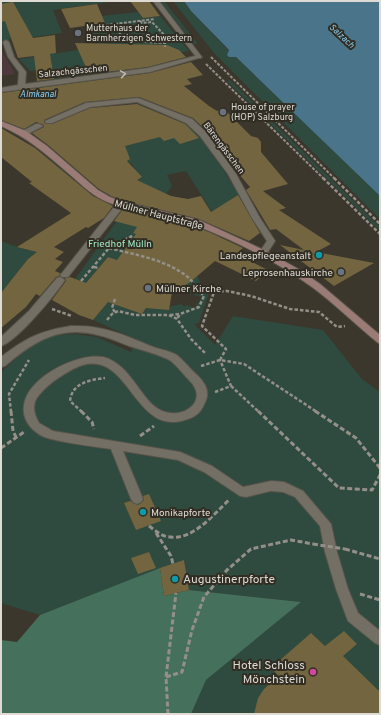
<svg xmlns="http://www.w3.org/2000/svg" width="381" height="715" font-family="Overpass,sans-serif">
  <style>
    .medical { fill: #4d393d }
    .green { fill: #2f4a3e }
    .forest { fill: #45705c }
    .water { fill: #497489 }
    .building { fill: #73653f }
    .lines { fill: none; stroke-linecap: round; stroke-linejoin: round }
    .lane-casing { stroke: #57544b; stroke-width: 2 }
    .street-casing { stroke: #57544b; stroke-width: 2 }
    .secondary-casing { stroke: #57544b; stroke-width: 2 }
    .path-far2 { stroke: #949089; stroke-width: 2; stroke-dasharray: 3 1.5; stroke-linecap: butt }
    .path-far1 { stroke: #949089; stroke-width: 2.5; stroke-dasharray: 3.5 2; stroke-linecap: butt }
    .path { stroke: #949089; stroke-width: 3; stroke-dasharray: 5 2.5; stroke-linecap: butt }
    .lane { fill: #746f64; fill-rule: evenodd }
    .street { fill: #746f64; fill-rule: evenodd }
    .secondary { fill: #9a7b75; fill-rule: evenodd }
    .path-bridge { stroke: #949089; stroke-width: 3; stroke-dasharray: 5 2.5; stroke-linecap: butt }
    .oneway { stroke: #bebbb3 }
    .worship-dot { fill: #6b7280; stroke: #312d23; stroke-width: 1.5 }
    .culture-dot { fill: #0f9aa8; stroke: #312d23; stroke-width: 1.5 }
    .hotel-dot { fill: #d1479c; stroke: #312d23; stroke-width: 1.5 }
    .labels { text-anchor: middle; stroke-width: 4; stroke-linejoin: round; paint-order: stroke }
    .far-poi-label { font-size: 9px; fill: #dedbd5; stroke: #312d23; text-anchor: start }
    .far-water-label { font-size: 9px; font-style: italic; fill: #89d1f5; stroke: #312d23 }
    .far-street-label { font-size: 9px; fill: #dedbd5; stroke: #312d23 }
    .street-label { font-size: 10px; fill: #dedbd5; stroke: #312d23 }
    .park-label { font-size: 10px; fill: #9fe9c6; stroke: #312d23 }
    .poi-label { font-size: 10px; fill: #dedbd5; stroke: #312d23; text-anchor: end }
    .near-poi-label { font-size: 12px; fill: #dedbd5; stroke: #312d23; text-anchor: start }
  </style>
  <rect width="100%" height="100%" fill="#3b372d"/>
  <path class="medical" d="M 1,49 L 15,74 L 1,76 Z"/>
  <path class="green" d="M 1,1 L 117,1 L 53,10 L 62,33 L 14,40 L 13,38 L 9,39 L 9,41 L 1,44 Z
    M 160,1 L 164,1 L 198,44 L 194,44 Z
    M 173,1 L 184,1 L 191,11 L 229,51 L 229,57 L 236,57 L 380,196 L 380,219 L 214,53 Z
    M 138,12 L 143,18 L 160,16 L 189,51 L 144,59 L 121,70 L 54,79 L 52,68 L 30,71 L 19,59 L 78,50 L 100,50 L 90,28 L 106,26 L 101,16 Z
    M 230,80 L 380,227 L 380,231 L 227,81 Z
    M 177,120 L 182,124 L 186,122 L 202,137 L 239,194 L 212,212 L 186,171 L 167,175 L 172,186 L 165,195 L 137,180 L 139,179 L 132,164 L 99,144 Z
    M 117,221 L 142,228 L 139,231 L 135,230 L 133,233 L 136,234 L 176,266 L 198,277 L 203,292 L 209,293 L 199,323 L 194,324 L 215,345 L 233,316 L 323,330 L 362,379 L 380,392 L 380,714 L 191,714 L 206,680 L 300,602 L 189,590 L 184,560 L 40,615 L 1,603 L 1,372 L 31,345 L 53,336 L 74,334 L 97,337 L 131,352 L 137,340 L 93,320 L 111,298 L 122,307 L 142,314 L 151,302 L 168,310 L 169,307 L 181,304 L 184,306 L 187,305 L 194,308 L 202,297 L 194,295 L 194,292 L 190,292 L 186,284 L 108,257 L 86,283 L 75,279 Z
    M 1,241 L 17,247 L 37,252 L 28,259 L 3,291 L 1,290 Z"/>
  <path class="forest" d="M 160,568 L 164,596 L 189,590 L 301,602 L 206,680 L 191,714 L 1,714 L 1,640 L 17,642 L 40,615 Z"/>
  <path class="water" d="M 184,1 L 380,1 L 380,196 L 236,57 L 229,57 L 227,55 L 229,50 L 191,11 Z"/>
  <path class="building" d="M 130,1 L 149,1 L 160,16 L 143,18 Z
    M 13,2 L 33,38 L 55,35 L 56,53 L 50,54 L 54,79 L 37,81 L 34,56 L 18,58 L 5,21 L 1,22 L 1,4 Z
    M 97,4 L 105,23 L 70,28 L 61,9 Z
    M 75,43 L 167,45 L 179,50 L 186,57 L 148,67 L 89,74 Z
    M 191,62 L 203,75 L 187,79 L 192,84 L 184,86 L 209,106 L 217,111 L 223,108 L 251,136 L 258,138 L 261,142 L 261,152 L 288,184 L 263,191 L 286,208 L 279,210 L 331,244 L 316,252 L 374,263 L 334,286 L 280,245 L 304,250 L 276,229 L 270,230 L 246,190 L 250,187 L 231,165 L 207,131 L 193,118 L 139,97 L 85,102 L 44,120 L 44,122 L 46,124 L 52,124 L 90,108 L 137,104 L 185,124 L 199,138 L 180,144 L 174,138 L 164,141 L 160,137 L 125,146 L 130,159 L 127,161 L 142,177 L 137,180 L 171,196 L 188,199 L 201,196 L 211,212 L 238,195 L 260,233 L 249,241 L 199,219 L 124,201 L 111,196 L 99,189 L 48,145 L 32,133 L 44,127 L 44,125 L 36,122 L 24,129 L 1,120 L 1,93 L 150,73 Z
    M 1,128 L 35,148 L 93,196 L 113,206 L 104,218 L 88,228 L 86,227 L 54,247 L 64,252 L 55,259 L 63,262 L 55,271 L 60,273 L 59,276 L 56,277 L 40,296 L 36,294 L 26,307 L 1,328 L 1,293 L 28,259 L 37,252 L 17,247 L 71,213 L 29,183 L 32,182 L 1,157 Z
    M 123,209 L 182,222 L 209,232 L 243,248 L 236,254 L 268,270 L 256,281 L 215,261 L 189,283 L 172,292 L 169,310 L 146,308 L 142,314 L 108,302 L 93,320 L 79,315 L 52,300 L 66,281 L 65,278 L 70,277 L 86,283 L 108,257 L 117,260 L 136,234 L 133,233 L 137,227 L 114,221 Z
    M 149,494 L 161,521 L 136,530 L 124,503 L 130,501 L 138,505 L 144,500 L 143,496 Z
    M 149,552 L 156,568 L 138,574 L 131,558 Z
    M 184,560 L 189,590 L 164,596 L 160,568 Z
    M 344,631 L 357,644 L 343,656 L 380,692 L 380,714 L 254,714 L 258,698 L 264,689 L 279,676 L 271,668 L 311,633 L 325,646 Z"/>
  <g class="lines">
    <defs>
      <path id="lane" d="M 6,40 L 9,42 L 14,57 L 26,72 L 25,84 L 148,68 L 199,55 L 202,57 L 150,72 L 1,92 L 1,88 L 18,85 L 19,72 L 8,57 L 3,42 Z
        M 138,98 L 192,119 L 206,132 L 236,174 L 260,218 L 275,241 L 266,255 L 263,256 L 259,253 L 267,241 L 252,218 L 228,174 L 200,136 L 186,123 L 137,102 L 90,107 L 52,123 L 46,123 L 45,121 L 86,103 Z
        M 36,124 L 39,124 L 43,126 L 26,135 L 23,135 L 19,133 Z
        M 71,326 C 80,326 90,326 98,328 C 118,331 137,341 156,348 C 163,350 173,352 178,356 C 185,362 191,370 198,376 C 204,382 210,391 206,400 C 201,412 198,416 185,420 C 131,437 129,340 73,369 C 60,376 48,384 39,395 C 31,404 34,414 39,423 L 53,431 L 180,452 L 212,466 L 243,487 L 271,481 L 284,482 L 303,491 L 331,524 L 337,552 L 348,589 L 358,613 L 380,631 L 380,645 L 375,643 L 348,621 L 336,589 L 325,552 L 320,526 L 295,497 L 283,492 L 271,491 L 246,497 L 240,496 L 204,472 L 178,460 L 123,451 L 143,499 L 141,502 L 137,504 L 133,502 L 131,499 L 111,449 C 91,446 71,444 51,439 C 36,436 21,422 24,405 C 27,377 84,348 109,359 C 135,371 143,406 165,412 C 186,418 208,400 190,381 C 184,375 178,367 171,361 C 164,356 139,349 129,346 C 119,342 108,337 98,335 C 59,325 33,342 5,366 L 1,367 L 1,357 C 26,338 40,331 71,326 Z"/>
      <path id="street" d="M 153,1 L 159,1 L 201,56 L 201,58 L 197,58 Z
        M 121,201 L 124,202 L 125,204 L 124,206 L 68,277 L 62,277 L 60,275 L 62,273 L 118,202 Z
        M 60,277 L 65,280 C 55,295 17,341 1,346 L 1,337 L 29,311 L 57,278 Z"/>
      <path id="secondary" d="M 1,121 L 26,131 L 47,146 L 98,190 L 110,197 L 124,202 L 199,220 L 266,251 L 300,270 L 320,284 L 380,335 L 380,344 L 377,342 C 355,324 335,304 312,287 C 277,262 234,240 194,225 C 165,213 132,214 103,200 C 90,194 79,182 68,173 C 45,153 28,138 1,126 Z"/>
    </defs>
    <use href="#lane" class="lane-casing"/>
    <use href="#street" class="street-casing"/>
    <use href="#secondary" class="secondary-casing"/>
    <path class="path-far2" d="M 140,21 L 142,23 L 152,22 L 168,39 L 165,42
      M 116,24 L 123,41 L 165,43 L 165,47
      M 106,25 L 155,19
      M 95,39 L 122,37
      M 211,57 L 335,179
      M 206,64 L 324,179"/>
    <path class="path-far1" d="M 323,178 L 380,234
      M 334,178 L 380,224
      M 109,248 C 136,255 169,260 190,279 C 195,284 199,291 204,296 L 199,307 L 180,314 L 177,319
      M 94,267 L 99,268
      M 81,281 L 109,248 L 134,235
      M 115,299 L 112,308 L 115,312
      M 52,309 L 72,316
      M 170,315 L 180,314
      M 107,320 L 112,314 L 118,311 L 135,315 L 169,315 L 177,319 L 191,339 L 205,353
      M 220,360 L 226,349 L 202,326 L 214,292 L 227,291 L 251,296 L 290,309 L 319,312 L 337,327 L 345,326
      M 201,366 L 220,360 L 244,364 L 317,412
      M 231,386 L 259,412
      M 215,392 L 231,386 L 220,360
      M 11,412 L 9,394 L 29,360
      M 82,412 L 70,401 C 72,383 89,380 105,378"/>
    <path class="path" d="M 11,411 L 13,431 L 16,437
      M 81,411 L 92,422 L 94,429
      M 258,411 L 339,488 L 372,490 L 380,475
      M 315,411 L 356,438 L 380,468
      M 140,436 L 154,426
      M 1,448 L 24,432
      M 149,526 C 156,531 162,537 171,537 C 193,540 214,514 229,500
      M 156,533 L 171,556 L 173,564
      M 345,549 L 380,559
      M 360,594 L 380,600
      M 166,677 L 182,672 L 192,630 L 204,597 L 227,570 L 251,549 L 291,540 L 313,544
      M 168,714 L 166,677 L 176,593"/>
    <use href="#lane" class="lane"/>
    <use href="#street" class="street"/>
    <use href="#secondary" class="secondary"/>
    <path class="path-bridge" d="M 313,544 L 345,549"/>
  </g>
  <defs><path id="oneway-chevron" d="M-2-3.5L2.5 0L-2 3.5" fill="none" stroke-width="1.6" stroke-linecap="round" stroke-linejoin="round"/></defs>
  <use class="oneway" href="#oneway-chevron" transform="translate(123 74) rotate(-9)"/>
  <g class="worship-dot">
    <circle cx="78" cy="33" r="4"/>
    <circle cx="223" cy="112" r="4"/>
    <circle cx="341" cy="272" r="4"/>
    <circle cx="148" cy="288" r="4"/>
  </g>
  <g class="culture-dot">
    <circle cx="319" cy="255" r="4"/>
    <circle cx="143" cy="512" r="4"/>
    <circle cx="175" cy="579" r="4"/>
  </g>
  <circle class="hotel-dot" cx="313" cy="672" r="4"/>
  <g class="labels">
    <g class="far-poi-label">
      <text x="86" y="31">Mutterhaus der<tspan x="86" dy="10">Barmherzigen Schwestern</tspan></text>
      <text x="231" y="110">House of prayer<tspan x="231" dy="10">(HOP) Salzburg</tspan></text>
    </g>
    <g class="far-water-label">
      <text transform="translate(342 36) rotate(43)" y="3">Salzach</text>
      <text x="38" y="97">Almkanal</text>
    </g>
    <g class="far-street-label">
      <text transform="translate(73 71) rotate(-6)" y="3">Salzachgässchen</text>
      <text transform="translate(224 148) rotate(53)" y="3">Bärengässchen</text>
    </g>
    <g class="street-label">
      <text transform="translate(159 214) rotate(15)" y="4">Müllner Hauptstraße</text>
    </g>
    <g class="park-label">
      <text x="120" y="247">Friedhof Mülln</text>
    </g>
    <g class="poi-label">
      <text x="311" y="259">Landespflegeanstalt</text>
      <text x="333" y="276">Leprosenhauskirche</text>
      <text x="156" y="292" text-anchor="start">Müllner Kirche</text>
      <text x="151" y="516" text-anchor="start">Monikapforte</text>
    </g>
    <g class="near-poi-label">
      <text x="183" y="583">Augustinerpforte</text>
      <text x="305" y="669" text-anchor="end">Hotel Schloss<tspan x="305" dy="14">Mönchstein</tspan></text>
    </g>
  </g>
  <rect width="381" height="715" fill="none" stroke="#dedbd5" stroke-width="4"/>
</svg>
